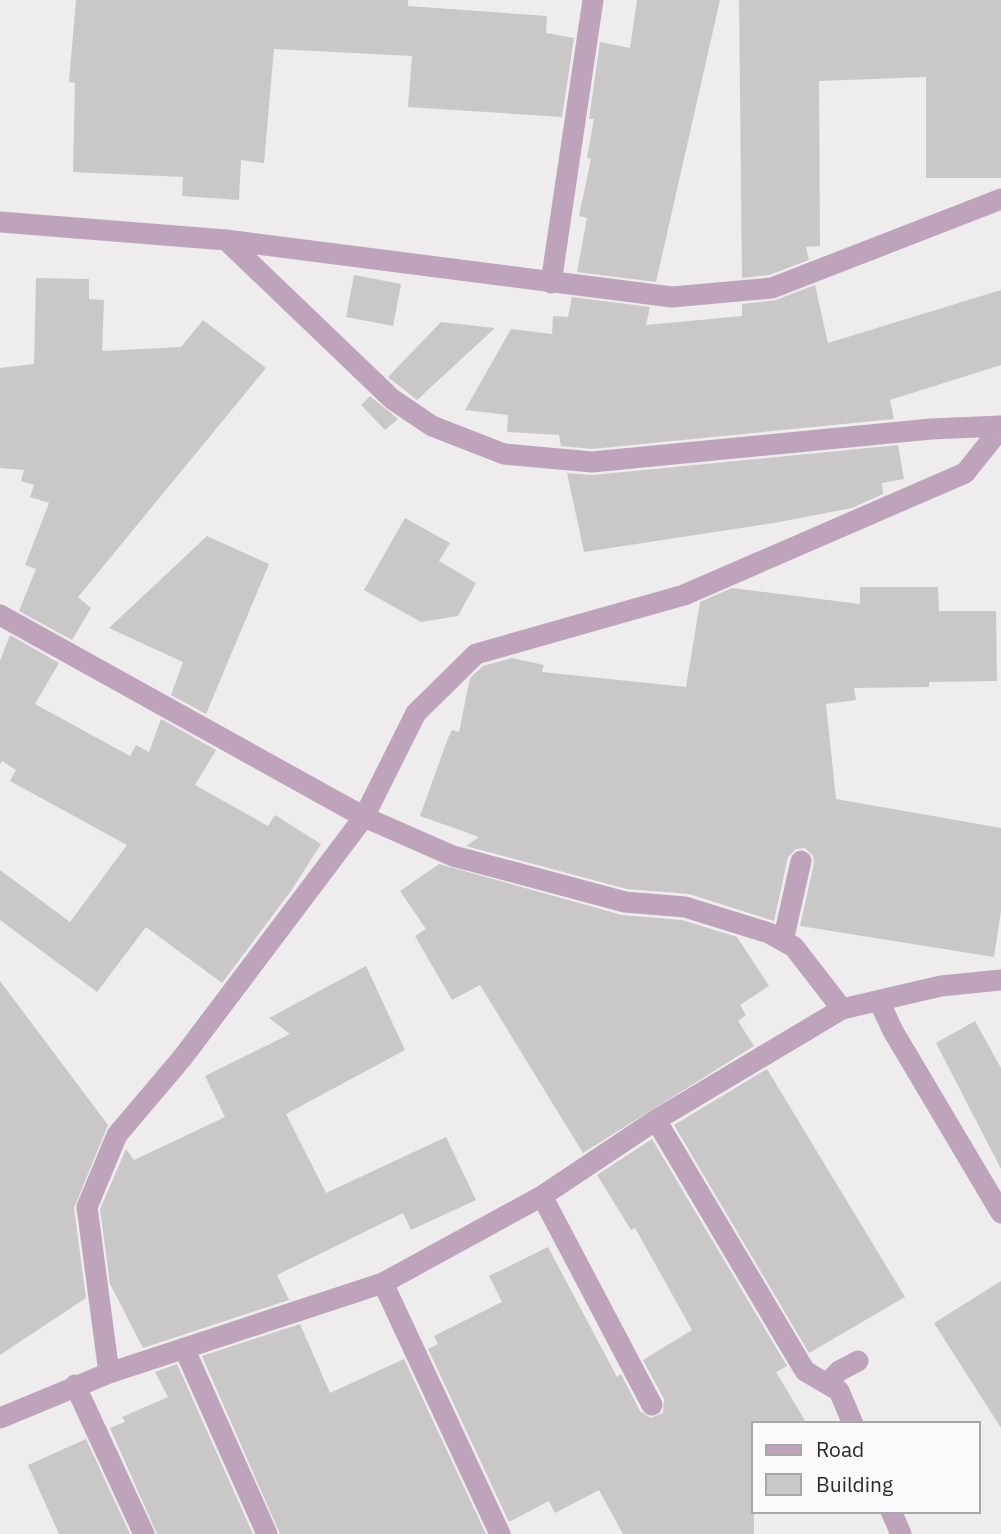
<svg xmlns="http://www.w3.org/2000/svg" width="1001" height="1534" font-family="'IBM Plex Sans',sans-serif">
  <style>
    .building { fill: #cac7c9 }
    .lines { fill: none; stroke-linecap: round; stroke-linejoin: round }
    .minor { stroke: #bda4ba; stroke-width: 21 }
  </style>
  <rect width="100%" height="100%" fill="#efecee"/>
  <path class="building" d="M 76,0 L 408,0 L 408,6 L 547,16 L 546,33 L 574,38 L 562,117 L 408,107 L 412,56 L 274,49 L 264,163 L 241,160 L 239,200 L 182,196 L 183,177 L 73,172 L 75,83 L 69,82 Z
    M 637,0 L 720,0 L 656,282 L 577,272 L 587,218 L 579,216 L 591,159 L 587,158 L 594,119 L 589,119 L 600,42 L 630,48 Z
    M 739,0 L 1001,0 L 1001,178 L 926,178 L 926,77 L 819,81 L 820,246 L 806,247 L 809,260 L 769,275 L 742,278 Z
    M 354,275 L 401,284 L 393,326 L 346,317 Z
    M 36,278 L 89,279 L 89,299 L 104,300 L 102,351 L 181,347 L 203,320 L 266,368 L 78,597 L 91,608 L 72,640 L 19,611 L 36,569 L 25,565 L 49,503 L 30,497 L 34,485 L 21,481 L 24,470 L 0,468 L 0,368 L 34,364 Z
    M 815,285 L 828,343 L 1001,290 L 1001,365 L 890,400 L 894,419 L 592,449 L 561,446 L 559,435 L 507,432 L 508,415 L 465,410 L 511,329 L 552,334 L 553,316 L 568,317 L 572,297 L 650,307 L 646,325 L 742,316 L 742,304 L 776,300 Z
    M 441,322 L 495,328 L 417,400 L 388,377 Z
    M 370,396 L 398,419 L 385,430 L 361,405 Z
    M 898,445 L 904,479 L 882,483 L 883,494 L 852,508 L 774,523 L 584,552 L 567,473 L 593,475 Z
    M 405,518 L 450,543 L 439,561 L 476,583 L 458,616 L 421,622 L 364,590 Z
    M 207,536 L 269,564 L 206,714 L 171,695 L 183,662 L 109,628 Z
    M 860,587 L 938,587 L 939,611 L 996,611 L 997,681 L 929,682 L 929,687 L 854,688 L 856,700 L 826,704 L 836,799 L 1001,828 L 1001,911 L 994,957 L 800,926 L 814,863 L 813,856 L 805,848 L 796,849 L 788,857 L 774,921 L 689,894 L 627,889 L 466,846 L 479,837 L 420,816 L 448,738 L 452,730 L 459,732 L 470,678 L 483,666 L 512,658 L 544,665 L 542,672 L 686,687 L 700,602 L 732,588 L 860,604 Z
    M 10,635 L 59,663 L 35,704 L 130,756 L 136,745 L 149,752 L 161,719 L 216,750 L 195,785 L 268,826 L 275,815 L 321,844 L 291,891 L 222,983 L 146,927 L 97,992 L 0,920 L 0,870 L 70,922 L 127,845 L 10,781 L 16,770 L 2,761 L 0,764 L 0,661 Z
    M 439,864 L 622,915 L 682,920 L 737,937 L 769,986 L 740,1005 L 746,1015 L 738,1021 L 754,1046 L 583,1153 L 480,985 L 452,1000 L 415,936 L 426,929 L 400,891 Z
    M 366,966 L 405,1050 L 286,1114 L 326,1193 L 446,1137 L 476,1200 L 411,1230 L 403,1213 L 277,1275 L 289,1300 L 143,1348 L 110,1284 L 100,1209 L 126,1149 L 134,1160 L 225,1117 L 205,1076 L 290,1034 L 269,1018 Z
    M 0,981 L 108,1125 L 74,1208 L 86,1298 L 0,1355 Z
    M 975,1021 L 1001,1068 L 1001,1169 L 936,1043 Z
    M 767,1069 L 905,1297 L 809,1353 L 674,1125 Z
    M 652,1139 L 787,1366 L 776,1372 L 807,1424 L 754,1424 L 754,1534 L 623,1534 L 599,1490 L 555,1513 L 549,1501 L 509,1522 L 428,1349 L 438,1344 L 434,1336 L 502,1302 L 489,1276 L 548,1247 L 617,1377 L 621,1374 L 640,1411 L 651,1418 L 663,1413 L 664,1399 L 643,1360 L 692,1330 L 635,1228 L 631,1230 L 597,1175 Z
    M 1001,1281 L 1001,1428 L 934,1323 Z
    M 300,1324 L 330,1393 L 404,1359 L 486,1534 L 280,1534 L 202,1356 Z
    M 177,1364 L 253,1534 L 157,1534 L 110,1428 L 125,1422 L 122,1417 L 168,1397 L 155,1372 Z
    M 86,1439 L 130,1534 L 59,1534 L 28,1465 Z"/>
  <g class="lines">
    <path class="minor" d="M 0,222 L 226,240 L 392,399 L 432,426 L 504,454 L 592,462 L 931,429 L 1001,426
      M 226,240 L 672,297 L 772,288 L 1001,199
      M 551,283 L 593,0
      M 0,615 L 364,817 L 453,856 L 625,902 L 685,907 L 769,933 L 794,947 L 842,1009
      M 783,941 L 801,861
      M 879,1001 L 893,1031 L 1001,1213
      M 656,1120 L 805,1371 L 839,1391 L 853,1424
      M 542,1196 L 652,1405
      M 383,1283 L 500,1534
      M 184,1348 L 267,1534
      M 109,1373 L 87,1207 L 117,1135 L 183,1057 L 364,817 L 416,713 L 476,654 L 684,595 L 965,473 L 1001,428
      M 827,1384 L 839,1371 L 858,1361
      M 75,1385 L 144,1534
      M 0,1418 L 109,1373 L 383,1283 L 542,1196 L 656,1120 L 842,1009 L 941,986 L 1001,980
      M 891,1511 L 901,1534"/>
  </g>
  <rect x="752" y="1422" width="228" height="91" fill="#fcf9fc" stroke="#a8a6a8" stroke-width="2"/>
  <rect x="766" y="1445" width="35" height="10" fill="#bda4ba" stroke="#a8a6a8" stroke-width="2"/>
  <text x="816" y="1457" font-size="21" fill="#2b2a2b">Road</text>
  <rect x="766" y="1474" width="35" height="21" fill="#cac7c9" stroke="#a8a6a8" stroke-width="2"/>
  <text x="816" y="1492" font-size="21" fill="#2b2a2b">Building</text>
</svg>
